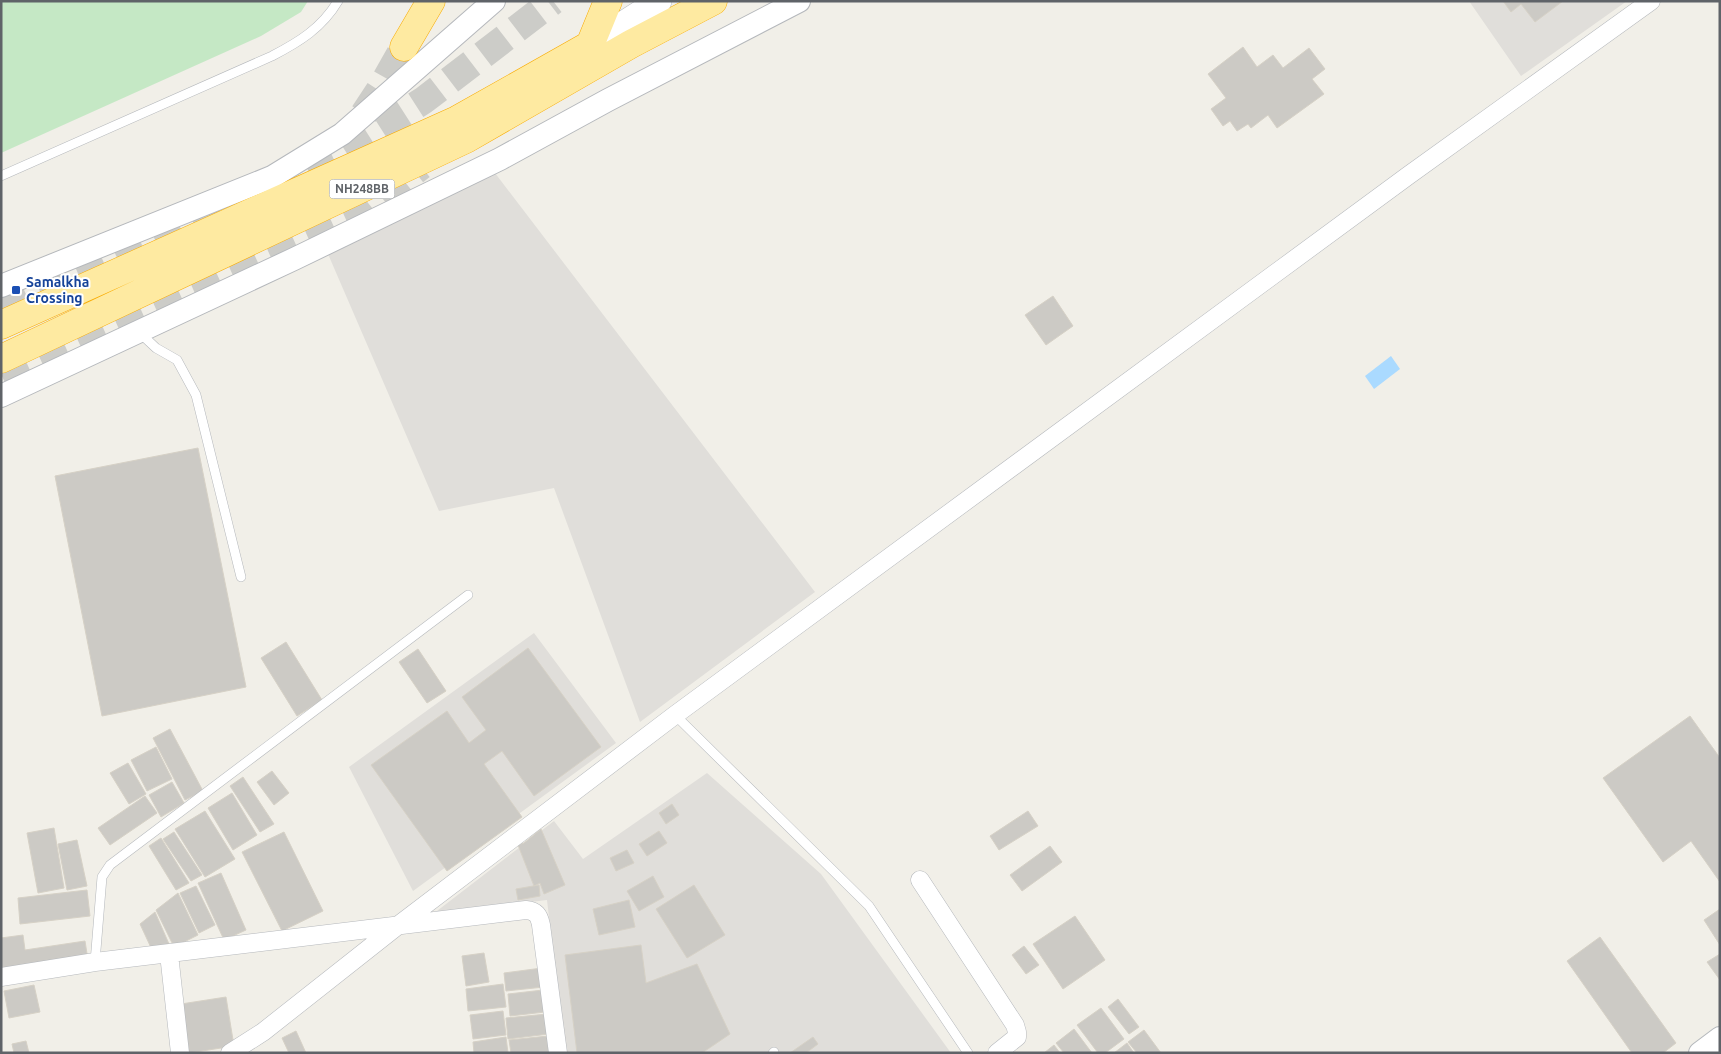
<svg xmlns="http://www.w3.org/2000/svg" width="1721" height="1054" font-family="Ubuntu,sans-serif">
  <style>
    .industrial { fill: #e0deda }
    .green { fill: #c5e8c5 }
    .water { fill: #aadaff }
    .building { fill: #cccac5; stroke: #d6d1c6 }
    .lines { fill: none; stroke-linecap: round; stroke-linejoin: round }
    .trunk-tunnel { stroke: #ccccc8; stroke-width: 28; stroke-dasharray: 28 14; stroke-linecap: butt }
    .service-casing { stroke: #b5b8bc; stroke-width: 10 }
    .minor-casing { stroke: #b5b8bc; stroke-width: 19 }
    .tertiary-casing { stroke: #b5b8bc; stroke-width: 24 }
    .secondary-casing { stroke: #b6babf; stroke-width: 26 }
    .trunk-casing { stroke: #f9ab00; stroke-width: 29 }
    .service { stroke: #fff; stroke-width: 9 }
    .minor { stroke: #fff; stroke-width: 18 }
    .tertiary { stroke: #fff; stroke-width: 22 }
    .secondary { stroke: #fff; stroke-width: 25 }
    .trunk { stroke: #feeaa1; stroke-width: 28 }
    .transit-dot { fill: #1a4fb4; stroke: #fff; stroke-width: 2 }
    .labels { text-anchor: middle; stroke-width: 4; stroke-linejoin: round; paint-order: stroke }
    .shield { fill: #fff; stroke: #8f9295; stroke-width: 1 }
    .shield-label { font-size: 12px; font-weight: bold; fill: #5f6368 }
    .transit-label { font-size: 14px; font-weight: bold; fill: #164399; stroke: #fff; text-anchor: start }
  </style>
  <rect width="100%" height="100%" fill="#f1efe8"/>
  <path class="industrial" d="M 1469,1 L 1627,1 L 1521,76 Z
    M 495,173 L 815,592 L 640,722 L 554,488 L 439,511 L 328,254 Z
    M 534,633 L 616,743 L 413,891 L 349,767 Z
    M 707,773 L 821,874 L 951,1053 L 565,1053 L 547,900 L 433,914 L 554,821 L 583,859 Z"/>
  <path class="green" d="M 1,1 L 308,1 L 301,12 L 261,36 L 1,153 Z"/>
  <path class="water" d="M 1391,356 L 1400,369 L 1374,389 L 1365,376 Z"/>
  <path class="building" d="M 1503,1 L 1563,1 L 1535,22 L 1521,4 L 1511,12 Z
    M 1243,47 L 1257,67 L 1273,55 L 1283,68 L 1309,48 L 1325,69 L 1312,79 L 1324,94 L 1277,128 L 1268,115 L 1251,128 L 1248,124 L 1237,131 L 1230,121 L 1223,126 L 1211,109 L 1226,98 L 1208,74 Z
    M 1053,296 L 1073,326 L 1046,345 L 1025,315 Z
    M 198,448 L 246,687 L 102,716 L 55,476 Z
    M 286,642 L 322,700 L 297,716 L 261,658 Z
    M 528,648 L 601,747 L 534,796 L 502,751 L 484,764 L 522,817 L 447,871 L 371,765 L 447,711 L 469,743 L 486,730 L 462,697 Z
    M 418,649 L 446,691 L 427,703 L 399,662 Z
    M 1690,716 L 1720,758 L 1720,882 L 1691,841 L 1663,862 L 1603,778 Z
    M 170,729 L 203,791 L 185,800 L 153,738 Z
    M 156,747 L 172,779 L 147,791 L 131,760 Z
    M 128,763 L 146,794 L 129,804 L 110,773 Z
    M 272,771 L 289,793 L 274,805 L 257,782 Z
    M 243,777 L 274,824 L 260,832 L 230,786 Z
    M 172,782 L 184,803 L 161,817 L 149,795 Z
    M 232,793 L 257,835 L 233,850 L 208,808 Z
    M 145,796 L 157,813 L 110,845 L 98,828 Z
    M 672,804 L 679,815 L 666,824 L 659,813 Z
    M 205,811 L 235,859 L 205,877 L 175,829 Z
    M 1028,811 L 1038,826 L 999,850 L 990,836 Z
    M 54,828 L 64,888 L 38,893 L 27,833 Z
    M 541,829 L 565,885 L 544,894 L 540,883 L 534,886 L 518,845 L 524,843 Z
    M 659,831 L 667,843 L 647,856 L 639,844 Z
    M 174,832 L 202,875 L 191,881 L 163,839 Z
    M 284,832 L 323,911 L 282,931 L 242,852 Z
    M 161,838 L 189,883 L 176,890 L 149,846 Z
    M 77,840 L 87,886 L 67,890 L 58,844 Z
    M 1050,846 L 1062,862 L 1022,891 L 1010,875 Z
    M 627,850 L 634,863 L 616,871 L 610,858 Z
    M 221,873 L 246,930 L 224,940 L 198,883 Z
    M 653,876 L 664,897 L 639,911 L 627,891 Z
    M 539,885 L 540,896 L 518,900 L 516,889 Z
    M 694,885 L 725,935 L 687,958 L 656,909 Z
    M 196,886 L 215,925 L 199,933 L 180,893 Z
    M 87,890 L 90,916 L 20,924 L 18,898 Z
    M 178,893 L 198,935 L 174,947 L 156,910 Z
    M 629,900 L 635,927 L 599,935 L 593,909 Z
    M 1720,909 L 1720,945 L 1704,920 Z
    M 155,912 L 169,944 L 153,952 L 140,924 Z
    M 1075,916 L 1105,960 L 1063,989 L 1033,944 Z
    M 23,935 L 25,950 L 85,941 L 88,960 L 1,973 L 1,938 Z
    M 1600,937 L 1676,1043 L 1663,1053 L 1632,1053 L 1567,961 Z
    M 641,945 L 646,983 L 697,964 L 730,1034 L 702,1053 L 577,1053 L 565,955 Z
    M 1024,946 L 1039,965 L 1026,974 L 1012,955 Z
    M 484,953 L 489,982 L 466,986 L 462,956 Z
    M 1720,954 L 1720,980 L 1707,962 Z
    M 542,968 L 544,987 L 506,991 L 504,973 Z
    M 503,984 L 506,1007 L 468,1011 L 466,989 Z
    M 34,985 L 40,1012 L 9,1018 L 4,991 Z
    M 543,990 L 545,1012 L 510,1016 L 508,994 Z
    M 226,997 L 234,1046 L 189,1053 L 181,1004 Z
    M 1118,999 L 1139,1027 L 1129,1034 L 1108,1007 Z
    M 1101,1008 L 1124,1039 L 1105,1053 L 1098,1053 L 1077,1025 Z
    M 503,1011 L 506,1035 L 473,1039 L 470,1015 Z
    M 547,1014 L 549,1034 L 508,1039 L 506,1018 Z
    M 1074,1029 L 1092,1053 L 1064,1053 L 1056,1043 Z
    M 1144,1030 L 1161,1053 L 1137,1053 L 1128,1042 Z
    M 296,1031 L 306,1053 L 289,1053 L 282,1038 Z
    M 548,1036 L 550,1053 L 511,1053 L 509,1040 Z
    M 506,1037 L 508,1053 L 474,1053 L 473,1042 Z
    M 813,1037 L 818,1044 L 806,1053 L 790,1053 Z
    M 26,1041 L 29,1053 L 14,1053 L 12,1044 Z
    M 1127,1043 L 1134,1053 L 1114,1053 Z
    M 1054,1045 L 1060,1053 L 1044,1053 Z"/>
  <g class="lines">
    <path class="trunk-tunnel" d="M 364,114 L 381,88 L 404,47
      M 269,186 L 338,155 L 424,100 L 553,1
      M 1,307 L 221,208
      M 1,374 L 368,208 L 421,166"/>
    <defs>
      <path id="service" d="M 1,176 L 272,56 C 299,42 322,28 338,1
        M 140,333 L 156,348 L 177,360 L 196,395 L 241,577
        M 675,715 L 869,906 L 968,1053
        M 95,962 L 102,877 L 110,865 L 468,595
        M 773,1053 L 774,1052"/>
      <path id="minor" d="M 920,880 L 1015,1025 L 1017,1032 L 1017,1037 L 997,1053
        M 169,954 L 180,1053
        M 1,977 L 95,962 L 526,910 C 536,911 539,915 541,925 L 558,1053
        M 230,1053 L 263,1032 L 396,927 L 675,715 L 1409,175 L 1651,1"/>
      <path id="tertiary" d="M 1,286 L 272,177 L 342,134 L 494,1
        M 1,396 L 294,259 L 500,159 L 608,100 L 799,1
        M 1700,1053 L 1720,1038"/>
      <path id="secondary" d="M 590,45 L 659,1"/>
      <path id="trunk" d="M 404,47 L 431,1
        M 1,325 L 457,120 L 590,45 L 608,1
        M 1,359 L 466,139 L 631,44 L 713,1"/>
    </defs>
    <use href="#service" class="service-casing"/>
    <use href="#minor" class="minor-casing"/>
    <use href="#tertiary" class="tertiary-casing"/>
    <use href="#secondary" class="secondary-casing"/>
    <use href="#trunk" class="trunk-casing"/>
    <use href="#service" class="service"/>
    <use href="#minor" class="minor"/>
    <use href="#tertiary" class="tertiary"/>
    <use href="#secondary" class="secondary"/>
    <use href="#trunk" class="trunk"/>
  </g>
  <rect class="transit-dot" x="11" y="285" width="10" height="10" rx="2.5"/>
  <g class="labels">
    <rect class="shield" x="329.5" y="179.5" width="65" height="19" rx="4"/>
    <g class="shield-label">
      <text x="362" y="193">NH248BB</text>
    </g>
    <g class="transit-label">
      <text x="26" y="287">Samalkha<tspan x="26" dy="16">Crossing</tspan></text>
    </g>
  </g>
  <rect width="1721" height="1054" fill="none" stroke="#5f6368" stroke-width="5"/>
</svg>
